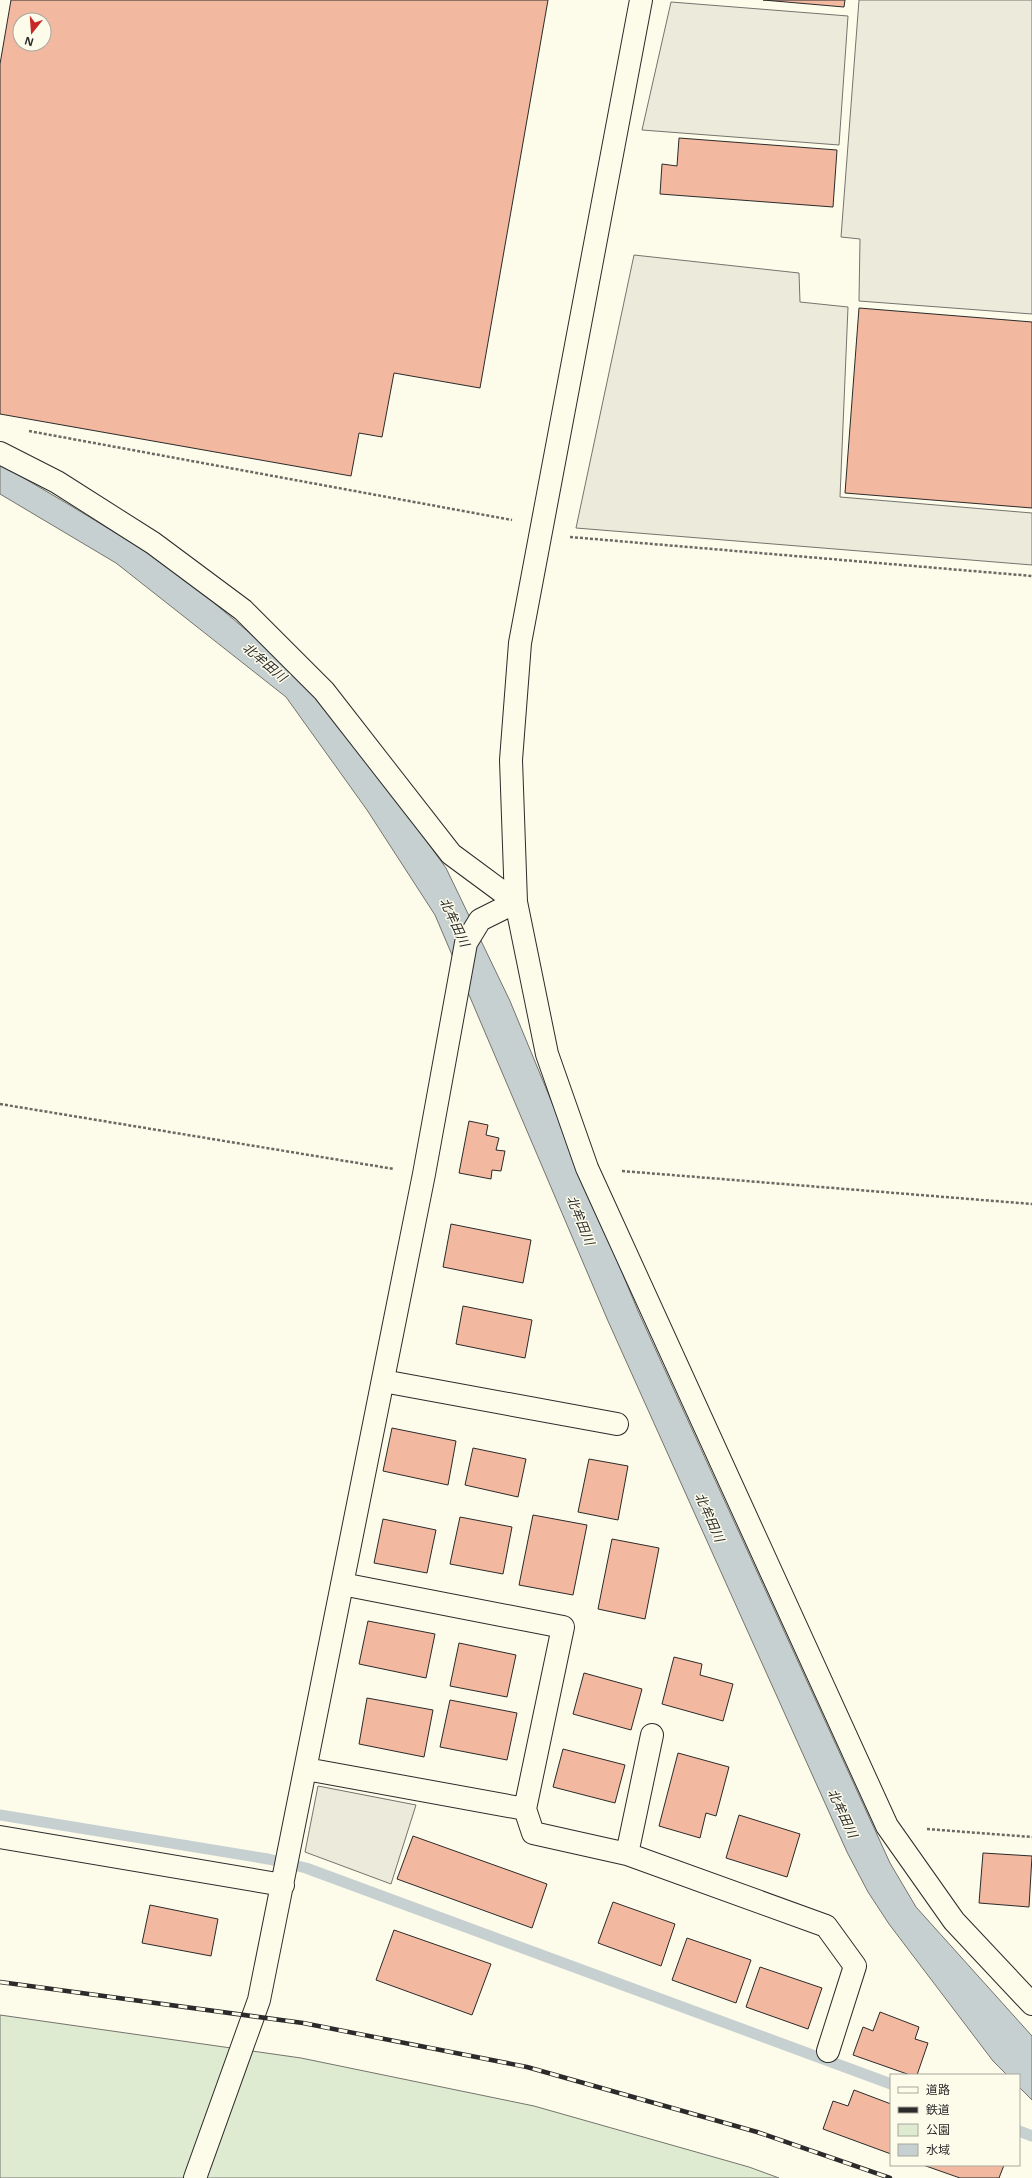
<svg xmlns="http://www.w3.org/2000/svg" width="1032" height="2178" font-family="'Noto Sans','Noto Sans JP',sans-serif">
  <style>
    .green { fill: #deebd1; stroke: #74746e }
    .parking { fill: #eceadb; stroke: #74746e }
    .water { fill: #c7d0d0; stroke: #74746e }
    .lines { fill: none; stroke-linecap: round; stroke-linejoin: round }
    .stream { stroke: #c7d0d0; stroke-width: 11 }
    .building { fill: #f2b8a0; stroke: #2b2b2b; fill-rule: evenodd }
    .street-casing { stroke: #2b2b2b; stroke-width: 24 }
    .path { stroke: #6a6964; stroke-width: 2.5; stroke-dasharray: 3 2; stroke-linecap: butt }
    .street { stroke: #fdfbea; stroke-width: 22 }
    .rail-casing { stroke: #2b2b2b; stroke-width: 4.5 }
    .rail { stroke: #fdfbea; stroke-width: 3; stroke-dasharray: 9; stroke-linecap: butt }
    .labels { text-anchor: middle; stroke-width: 3; stroke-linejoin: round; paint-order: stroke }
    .water-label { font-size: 13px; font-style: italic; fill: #2b2b2b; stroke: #fdfbea }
  </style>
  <rect width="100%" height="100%" fill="#fdfbea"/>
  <path class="green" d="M 0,2015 L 301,2058 L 534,2106 L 749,2167 L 779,2178 L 0,2178 Z"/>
  <path class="parking" d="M 859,0 L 1032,0 L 1032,314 L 859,301 L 860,239 L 841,237 Z
    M 671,2 L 848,16 L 839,145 L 642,130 Z
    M 634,255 L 799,273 L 800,302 L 848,307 L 840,497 L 1032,513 L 1032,565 L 576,528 Z
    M 318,1786 L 416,1805 L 391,1884 L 305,1852 Z"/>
  <path class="water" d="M 0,464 L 73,507 L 173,568 L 292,669 L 375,770 L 446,868 L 510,1001 L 638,1311 L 890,1863 L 916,1907 L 1032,2036 L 1032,2100 L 1019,2087 L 1019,2075 L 1007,2075 L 993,2061 L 889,1924 L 868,1892 L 847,1852 L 608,1321 L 435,915 L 367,810 L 286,697 L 116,563 L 0,494 Z"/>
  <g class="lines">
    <path class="stream" d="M 0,1815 L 268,1859 L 306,1868 L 891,2084
      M 1019,2131 L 1032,2136"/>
  </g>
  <path class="building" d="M 11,0 L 548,0 L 480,388 L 394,373 L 382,437 L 359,433 L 351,476 L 0,414 L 0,64 ZM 20,20 L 44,20 L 44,44 L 20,44 Z
    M 763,0 L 845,0 L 844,7 Z
    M 679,138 L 837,150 L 833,207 L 660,194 L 662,164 L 677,166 Z
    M 859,308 L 1032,322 L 1032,508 L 845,493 Z
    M 469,1121 L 488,1125 L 486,1135 L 499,1138 L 496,1150 L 505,1151 L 501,1171 L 492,1170 L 491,1179 L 459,1173 Z
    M 451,1224 L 531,1240 L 523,1283 L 443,1267 Z
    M 463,1306 L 532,1320 L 525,1358 L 456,1344 Z
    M 392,1428 L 456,1441 L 448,1485 L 383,1471 Z
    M 473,1448 L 526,1459 L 518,1497 L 465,1485 Z
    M 589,1459 L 628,1466 L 618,1520 L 578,1512 Z
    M 533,1515 L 587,1525 L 573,1595 L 519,1585 Z
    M 460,1517 L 512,1527 L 503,1574 L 450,1564 Z
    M 383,1519 L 436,1530 L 427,1573 L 374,1563 Z
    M 612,1539 L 659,1548 L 645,1619 L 598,1609 Z
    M 368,1621 L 435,1634 L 426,1678 L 359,1664 Z
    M 459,1643 L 516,1655 L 507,1697 L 450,1686 Z
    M 674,1657 L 702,1664 L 700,1675 L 733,1684 L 723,1721 L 662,1704 Z
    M 584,1673 L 642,1689 L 631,1730 L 573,1714 Z
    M 367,1698 L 433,1710 L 424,1757 L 359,1744 Z
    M 450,1700 L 517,1713 L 507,1760 L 440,1747 Z
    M 563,1749 L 625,1765 L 615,1803 L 553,1787 Z
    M 678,1753 L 729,1767 L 716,1816 L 706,1813 L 700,1838 L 659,1826 Z
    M 739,1815 L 800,1834 L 787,1877 L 726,1858 Z
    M 413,1836 L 547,1884 L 532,1928 L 397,1879 Z
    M 983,1853 L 1032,1856 L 1029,1907 L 979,1903 Z
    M 613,1902 L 675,1924 L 661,1966 L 598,1943 Z
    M 150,1905 L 218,1919 L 211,1956 L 142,1943 Z
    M 394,1930 L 491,1964 L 472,2015 L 376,1980 Z
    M 687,1938 L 751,1960 L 736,2003 L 672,1980 Z
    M 760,1967 L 822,1988 L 808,2029 L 746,2007 Z
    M 880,2012 L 919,2027 L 915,2039 L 928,2043 L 917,2075 L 910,2075 L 853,2055 L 863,2027 L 873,2031 Z
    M 854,2090 L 891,2104 L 891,2154 L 823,2129 L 833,2101 L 848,2106 Z
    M 923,2165 L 1004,2165 L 999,2178 L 960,2178 Z"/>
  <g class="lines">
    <defs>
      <path id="street" d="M 641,0 L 520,643 L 511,760 L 516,902 L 547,1054 L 587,1168 L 887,1826 L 954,1921 L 1032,2004
        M 0,453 L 57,482 L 153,543 L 243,610 L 324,691 L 451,854 L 516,902
        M 383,1381 L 617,1424
        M 342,1584 L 563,1627 L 525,1809
        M 306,1769 L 525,1809 L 533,1833 L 627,1854 L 826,1926 L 855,1966 L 828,2051
        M 0,1837 L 283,1885
        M 627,1854 L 652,1735
        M 195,2178 L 259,2000 L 424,1174 L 466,943 L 480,920 L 516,902"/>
    </defs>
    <use href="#street" class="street-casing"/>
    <path class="path" d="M 29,431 L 512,520
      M 570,537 L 1032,576
      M 0,1104 L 394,1169
      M 622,1171 L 1032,1204
      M 927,1829 L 1032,1837"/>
    <use href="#street" class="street"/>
    <defs>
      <path id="rail" d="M 0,1982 L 303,2023 L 527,2067 L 757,2132 L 890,2178"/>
    </defs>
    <use href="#rail" class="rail-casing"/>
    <use href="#rail" class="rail"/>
  </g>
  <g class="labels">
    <g class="water-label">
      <text transform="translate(265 662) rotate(40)" y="5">北牟田川</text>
      <text transform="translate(455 922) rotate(65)" y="5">北牟田川</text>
      <text transform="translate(581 1220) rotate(68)" y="5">北牟田川</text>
      <text transform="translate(710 1517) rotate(66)" y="5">北牟田川</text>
      <text transform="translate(843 1813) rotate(65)" y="5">北牟田川</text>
    </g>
  </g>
  <rect x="890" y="2074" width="130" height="92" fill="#fdfbea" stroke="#a9a89e"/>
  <rect x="898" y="2087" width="20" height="6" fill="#fdfbea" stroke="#a9a89e"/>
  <text x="926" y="2094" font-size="12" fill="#2b2b2b">道路</text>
  <rect x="898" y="2107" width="20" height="6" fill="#2b2b2b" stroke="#a9a89e"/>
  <text x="926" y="2114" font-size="12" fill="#2b2b2b">鉄道</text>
  <rect x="898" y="2124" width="20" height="12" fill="#deebd1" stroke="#a9a89e"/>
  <text x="926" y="2134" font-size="12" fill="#2b2b2b">公園</text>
  <rect x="898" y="2144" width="20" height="12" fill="#c7d0d0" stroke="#a9a89e"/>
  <text x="926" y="2154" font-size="12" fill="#2b2b2b">水域</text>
  <g transform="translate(32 32) rotate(197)"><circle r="19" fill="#fdfbea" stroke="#a9a89e"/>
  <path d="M0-3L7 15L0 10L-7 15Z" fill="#c62828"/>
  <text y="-6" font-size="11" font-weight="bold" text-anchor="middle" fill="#2b2b2b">N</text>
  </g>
</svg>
